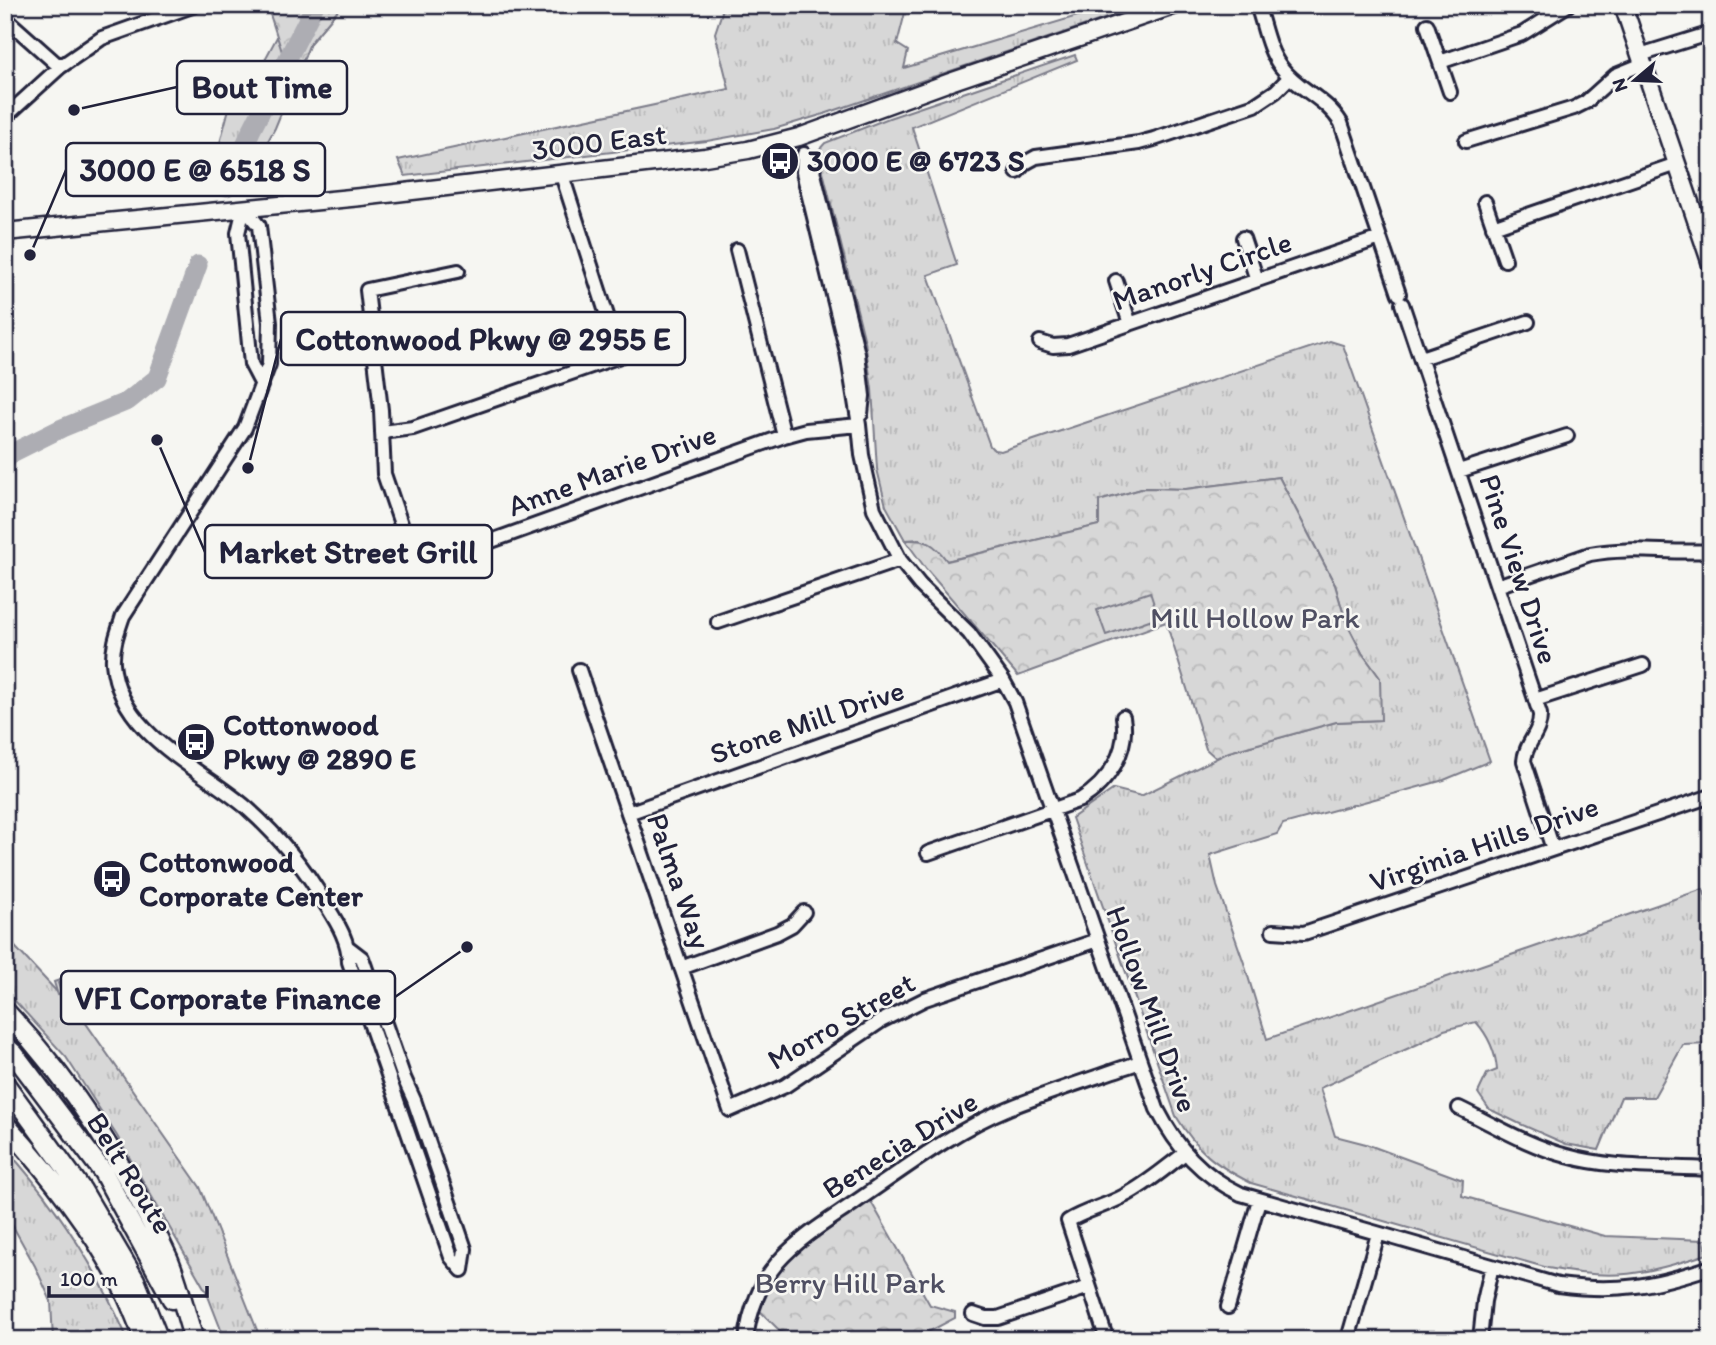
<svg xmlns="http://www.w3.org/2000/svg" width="1716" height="1345" font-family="Itim,sans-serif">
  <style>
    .grass { fill: url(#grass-tufts); stroke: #7c7c89; stroke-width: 2 }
    .forest { fill: url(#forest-crowns); stroke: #7c7c89; stroke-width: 2 }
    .pitch { fill: #d7d7d7; stroke: #7c7c89; stroke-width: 2 }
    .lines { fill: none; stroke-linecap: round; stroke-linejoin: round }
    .river { stroke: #adadb3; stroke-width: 19 }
    .minor-casing { stroke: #22223b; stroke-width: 18 }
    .major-casing { stroke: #22223b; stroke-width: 21 }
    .highway-casing { stroke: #22223b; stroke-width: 23 }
    .minor { stroke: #f6f6f2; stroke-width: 12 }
    .major { stroke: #f6f6f2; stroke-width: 16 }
    .highway { stroke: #f6f6f2; stroke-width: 18 }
    .labels { text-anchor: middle; stroke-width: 5; stroke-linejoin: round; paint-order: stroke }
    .street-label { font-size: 30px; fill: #22223b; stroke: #f6f6f2 }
    .poi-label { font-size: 30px; font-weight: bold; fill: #22223b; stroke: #f6f6f2; text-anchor: start }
    .park-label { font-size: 30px; fill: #4f4f62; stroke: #f6f6f2 }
    .leader { fill: none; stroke: #22223b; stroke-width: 2.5 }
    .callout-dot { fill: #22223b; stroke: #f6f6f2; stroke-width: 2.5 }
    .callout { fill: #f6f6f2; stroke: #22223b; stroke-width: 2.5 }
    .callout-label { font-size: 32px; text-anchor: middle; font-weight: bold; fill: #22223b }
  </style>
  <defs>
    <pattern id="grass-tufts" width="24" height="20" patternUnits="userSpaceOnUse" patternTransform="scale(1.75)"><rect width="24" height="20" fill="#d7d7d7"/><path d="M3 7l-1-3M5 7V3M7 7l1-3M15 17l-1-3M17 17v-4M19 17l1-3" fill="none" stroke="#b8b8b9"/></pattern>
    <pattern id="forest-crowns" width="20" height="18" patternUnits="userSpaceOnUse" patternTransform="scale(1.75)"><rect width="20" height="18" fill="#d7d7d7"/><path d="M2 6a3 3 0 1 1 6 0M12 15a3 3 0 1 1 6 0" fill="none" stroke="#b8b8b9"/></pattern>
  </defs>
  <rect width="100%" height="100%" fill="#f6f6f2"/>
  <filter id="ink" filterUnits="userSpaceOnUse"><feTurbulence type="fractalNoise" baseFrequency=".0143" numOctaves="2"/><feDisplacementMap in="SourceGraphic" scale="14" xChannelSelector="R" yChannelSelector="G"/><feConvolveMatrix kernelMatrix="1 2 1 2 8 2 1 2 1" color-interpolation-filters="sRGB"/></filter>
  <g filter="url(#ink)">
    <path class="grass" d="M 342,5 L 310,43 L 275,128 L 255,165 L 254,178 L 251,177 C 243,188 225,190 213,184 L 214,166 L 232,97 L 239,88 L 254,80 L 286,20 Z
      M 720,5 L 907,5 L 897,44 L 908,51 L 904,68 L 1114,5 L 1145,5 L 824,114 L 774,129 L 707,141 L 405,176 L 398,160 L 729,89 L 715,33 L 722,12 Z
      M 1075,55 L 1077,60 L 912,127 L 957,265 L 928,275 L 990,446 L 994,450 L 1001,451 L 1330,341 L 1343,345 L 1490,761 L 1444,780 L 1283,824 L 1277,834 L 1210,855 L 1217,886 L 1244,963 L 1267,1039 L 1703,889 L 1711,911 L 1711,1044 L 1683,1045 L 1654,1097 L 1621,1097 L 1599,1150 L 1566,1144 L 1518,1123 L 1489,1109 L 1478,1093 L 1487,1074 L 1497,1070 C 1496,1053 1488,1035 1476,1022 L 1444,1030 L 1418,1044 L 1320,1088 L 1335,1136 L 1366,1144 L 1463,1180 L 1462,1196 L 1605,1236 L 1704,1240 L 1707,1254 C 1644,1275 1614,1281 1548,1268 L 1251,1183 C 1214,1164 1198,1152 1176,1116 L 1072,818 L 1114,789 L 1141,796 L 1229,752 L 1336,722 L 1380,720 L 1380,678 L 1362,653 L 1346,622 L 1335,585 L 1279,477 L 1186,489 L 1145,488 L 1099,501 L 1099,525 L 946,561 L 920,539 L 905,540 L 886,506 L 877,469 L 872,389 L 865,342 L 818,151 L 825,143 L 889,118 Z
      M 5,936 L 85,1022 L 200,1187 L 261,1340 L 225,1340 L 206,1291 L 117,1136 L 66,1057 L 5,990 Z
      M 5,1148 C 57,1205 98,1270 128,1340 L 53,1340 L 51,1301 L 35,1266 L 5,1212 Z"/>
    <path class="forest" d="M 267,5 L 342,5 L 310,43 L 293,86 Z
      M 1279,477 L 1335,585 L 1346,622 L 1362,653 L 1380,678 L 1381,720 L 1336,722 L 1229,752 L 1216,758 L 1206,749 L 1166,622 L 1018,676 L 926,569 L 905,540 C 927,539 934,543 947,561 L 1099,525 L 1099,501 L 1145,488 L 1186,489 Z
      M 80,973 L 84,987 L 58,995 L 54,982 Z
      M 870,1200 L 930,1305 L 955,1312 L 955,1318 L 913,1340 L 789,1340 L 758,1309 C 777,1256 825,1230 870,1200 Z"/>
    <path class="pitch" d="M 1150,592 L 1158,617 L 1106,635 L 1097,610 Z
      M 78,976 L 81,985 L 61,992 L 58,983 Z"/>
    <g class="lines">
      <path class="river" d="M 227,187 L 251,131 L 315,5
        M 5,461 L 12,453 L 62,428 L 128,401 L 157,378 L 198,265"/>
      <defs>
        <path id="minor" d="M 1257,5 C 1264,25 1268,51 1281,67 C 1298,90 1326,98 1341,123 L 1399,294
          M 5,18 L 60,67
          M 1427,25 L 1450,92
          M 1640,55 L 1711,33
          M 1440,62 L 1522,34 L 1568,5
          M 5,117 L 60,67 L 102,38 L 195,5
          M 1466,141 L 1574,108 L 1586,102 L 1616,75 L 1643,64
          M 804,154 L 813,170 L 858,354 L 863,396 L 861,414
          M 804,155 L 803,172 L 847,352 L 859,425 L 862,455 L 874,509 L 900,560 L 920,585 L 969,633 L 1003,680 L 1015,702 L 1157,1109 C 1177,1148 1201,1175 1241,1194 L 1558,1285 C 1618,1293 1654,1286 1711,1267
          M 1017,172 L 1025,163 L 1036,157 L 1139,143 L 1154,139 L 1255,105 L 1276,91 L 1290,77
          M 1485,202 L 1505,260
          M 244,208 L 259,226 L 270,323 L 269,364 L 245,428 L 123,616 C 118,631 112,647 113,663 C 119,734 199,767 247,808 C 277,835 305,867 325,903 C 336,921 349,940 349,962 L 451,1257 L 462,1270
          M 244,208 L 238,233 L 251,364 L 261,383
          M 1493,227 L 1677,164
          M 1243,238 L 1257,280
          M 737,250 L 784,436
          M 458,271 L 367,290 L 381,410 L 384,474 L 416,568 L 784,436 L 806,430 L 859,425
          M 1116,281 L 1130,324
          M 1402,304 L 1540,714 C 1541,733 1525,743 1524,761 L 1553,849
          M 1040,342 L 1053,346 L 1068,345 L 1380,238
          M 1421,358 L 1528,322
          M 382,432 L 413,428 L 620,356 L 562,175
          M 1459,471 L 1567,436
          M 1497,586 L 1590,554 C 1632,546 1669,554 1711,551
          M 718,622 L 900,560
          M 579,670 L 730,1110 L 785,1086 L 881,1021 L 925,999 L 1098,940
          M 1535,700 L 1643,665
          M 628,813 L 1003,680
          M 928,853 L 1080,800 C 1109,782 1129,751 1123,717
          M 1273,931 L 1304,933 L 1711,796
          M 349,948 L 362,958 L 404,1078 L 414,1100 L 465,1249 L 462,1270
          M 681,968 L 777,933 L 792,925 L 804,912
          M 1459,1108 C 1494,1125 1529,1146 1567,1156 C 1612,1169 1664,1166 1711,1169
          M 1228,1307 L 1259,1200
          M 973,1314 L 985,1318 L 998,1318 L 1089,1287
          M 1348,1339 L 1378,1234
          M 746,1340 C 749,1312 760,1283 778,1262 C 799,1238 828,1221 854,1203 C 904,1169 953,1131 1009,1108 C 1052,1091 1097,1077 1140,1062
          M 1107,1340 L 1068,1221 C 1086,1210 1106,1206 1124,1196 C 1146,1185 1165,1168 1184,1154
          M 1480,1340 L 1484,1301 L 1492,1266"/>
        <path id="major" d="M 1623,5 L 1711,264
          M 5,232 L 361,197 L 705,157 L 748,150 L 799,137 L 950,82 L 1176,5"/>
        <path id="highway" d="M 5,1011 C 72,1082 128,1169 168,1258 C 179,1283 185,1313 194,1340
          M 5,1046 L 14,1054 L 103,1172 L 172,1299
          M 5,1084 L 82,1190 L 135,1280 L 159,1340
          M 5,1124 C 50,1174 95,1230 124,1290 C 132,1307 138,1323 145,1340"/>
      </defs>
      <use href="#minor" class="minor-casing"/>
      <use href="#major" class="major-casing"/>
      <use href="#highway" class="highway-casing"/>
      <use href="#minor" class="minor"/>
      <use href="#major" class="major"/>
      <use href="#highway" class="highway"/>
    </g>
  </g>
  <defs>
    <symbol id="bus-disc" viewBox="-11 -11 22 22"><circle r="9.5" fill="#22223b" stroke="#f6f6f2"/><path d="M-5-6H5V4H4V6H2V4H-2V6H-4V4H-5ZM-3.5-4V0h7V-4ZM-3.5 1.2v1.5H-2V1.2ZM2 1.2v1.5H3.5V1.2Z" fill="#fff"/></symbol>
  </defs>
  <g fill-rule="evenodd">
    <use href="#bus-disc" x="758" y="139" width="44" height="44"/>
    <use href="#bus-disc" x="174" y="720" width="44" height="44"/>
    <use href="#bus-disc" x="90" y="857" width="44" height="44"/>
  </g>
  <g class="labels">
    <g class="street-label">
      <text transform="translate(599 142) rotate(-7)" y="10">3000 East</text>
      <text transform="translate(1202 271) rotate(-19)" y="10">Manorly Circle</text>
      <text transform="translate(612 470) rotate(-20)" y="10">Anne Marie Drive</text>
      <text transform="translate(1519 569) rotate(72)" y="10">Pine View Drive</text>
      <text transform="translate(807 722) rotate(-19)" y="10">Stone Mill Drive</text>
      <text transform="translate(1484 844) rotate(-19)" y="10">Virginia Hills Drive</text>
      <text transform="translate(679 881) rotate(71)" y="10">Palma Way</text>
      <text transform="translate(1152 1009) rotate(70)" y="10">Hollow Mill Drive</text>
      <text transform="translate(841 1021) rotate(-30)" y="10">Morro Street</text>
      <text transform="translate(900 1145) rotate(-32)" y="10">Benecia Drive</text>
      <text transform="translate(130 1173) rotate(58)" y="10">Belt Route</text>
    </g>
    <g class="poi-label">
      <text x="807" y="171">3000 E @ 6723 S</text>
      <text x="223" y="735">Cottonwood<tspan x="223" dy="34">Pkwy @ 2890 E</tspan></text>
      <text x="139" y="872">Cottonwood<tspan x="139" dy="34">Corporate Center</tspan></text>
    </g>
    <g class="park-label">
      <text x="1255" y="628">Mill Hollow Park</text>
      <text x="850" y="1293">Berry Hill Park</text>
    </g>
  </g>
  <path class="leader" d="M74 110L177 87M30 255L66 170M248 468L281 339M157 440L205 552M467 947L395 997"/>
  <g class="callout-dot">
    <circle cx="74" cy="110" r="7"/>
    <circle cx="30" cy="255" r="7"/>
    <circle cx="248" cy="468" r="7"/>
    <circle cx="157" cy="440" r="7"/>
    <circle cx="467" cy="947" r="7"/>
  </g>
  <g class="callout">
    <rect x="177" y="61" width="170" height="53" rx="7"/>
    <rect x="66" y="143" width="259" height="53" rx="7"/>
    <rect x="281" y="312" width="404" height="53" rx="7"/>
    <rect x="205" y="525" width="287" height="53" rx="7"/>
    <rect x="61" y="971" width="334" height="53" rx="7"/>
  </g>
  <g class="callout-label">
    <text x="262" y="98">Bout Time</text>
    <text x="195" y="181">3000 E @ 6518 S</text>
    <text x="483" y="350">Cottonwood Pkwy @ 2955 E</text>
    <text x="348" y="563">Market Street Grill</text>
    <text x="228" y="1009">VFI Corporate Finance</text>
  </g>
  <rect width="1716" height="1345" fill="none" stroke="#f6f6f2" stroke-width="28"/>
  <rect x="14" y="14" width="1688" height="1317" fill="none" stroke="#22223b" stroke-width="2.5" filter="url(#ink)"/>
  <g transform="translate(1635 80) rotate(251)" stroke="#f6f6f2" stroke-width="5" paint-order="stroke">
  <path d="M0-5L12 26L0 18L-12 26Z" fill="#22223b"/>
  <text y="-10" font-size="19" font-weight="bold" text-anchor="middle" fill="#22223b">N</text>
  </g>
  <path d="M49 1286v10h158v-10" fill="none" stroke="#22223b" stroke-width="3.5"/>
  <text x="60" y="1286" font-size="21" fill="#22223b" stroke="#f6f6f2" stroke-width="5" paint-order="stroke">100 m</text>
</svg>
